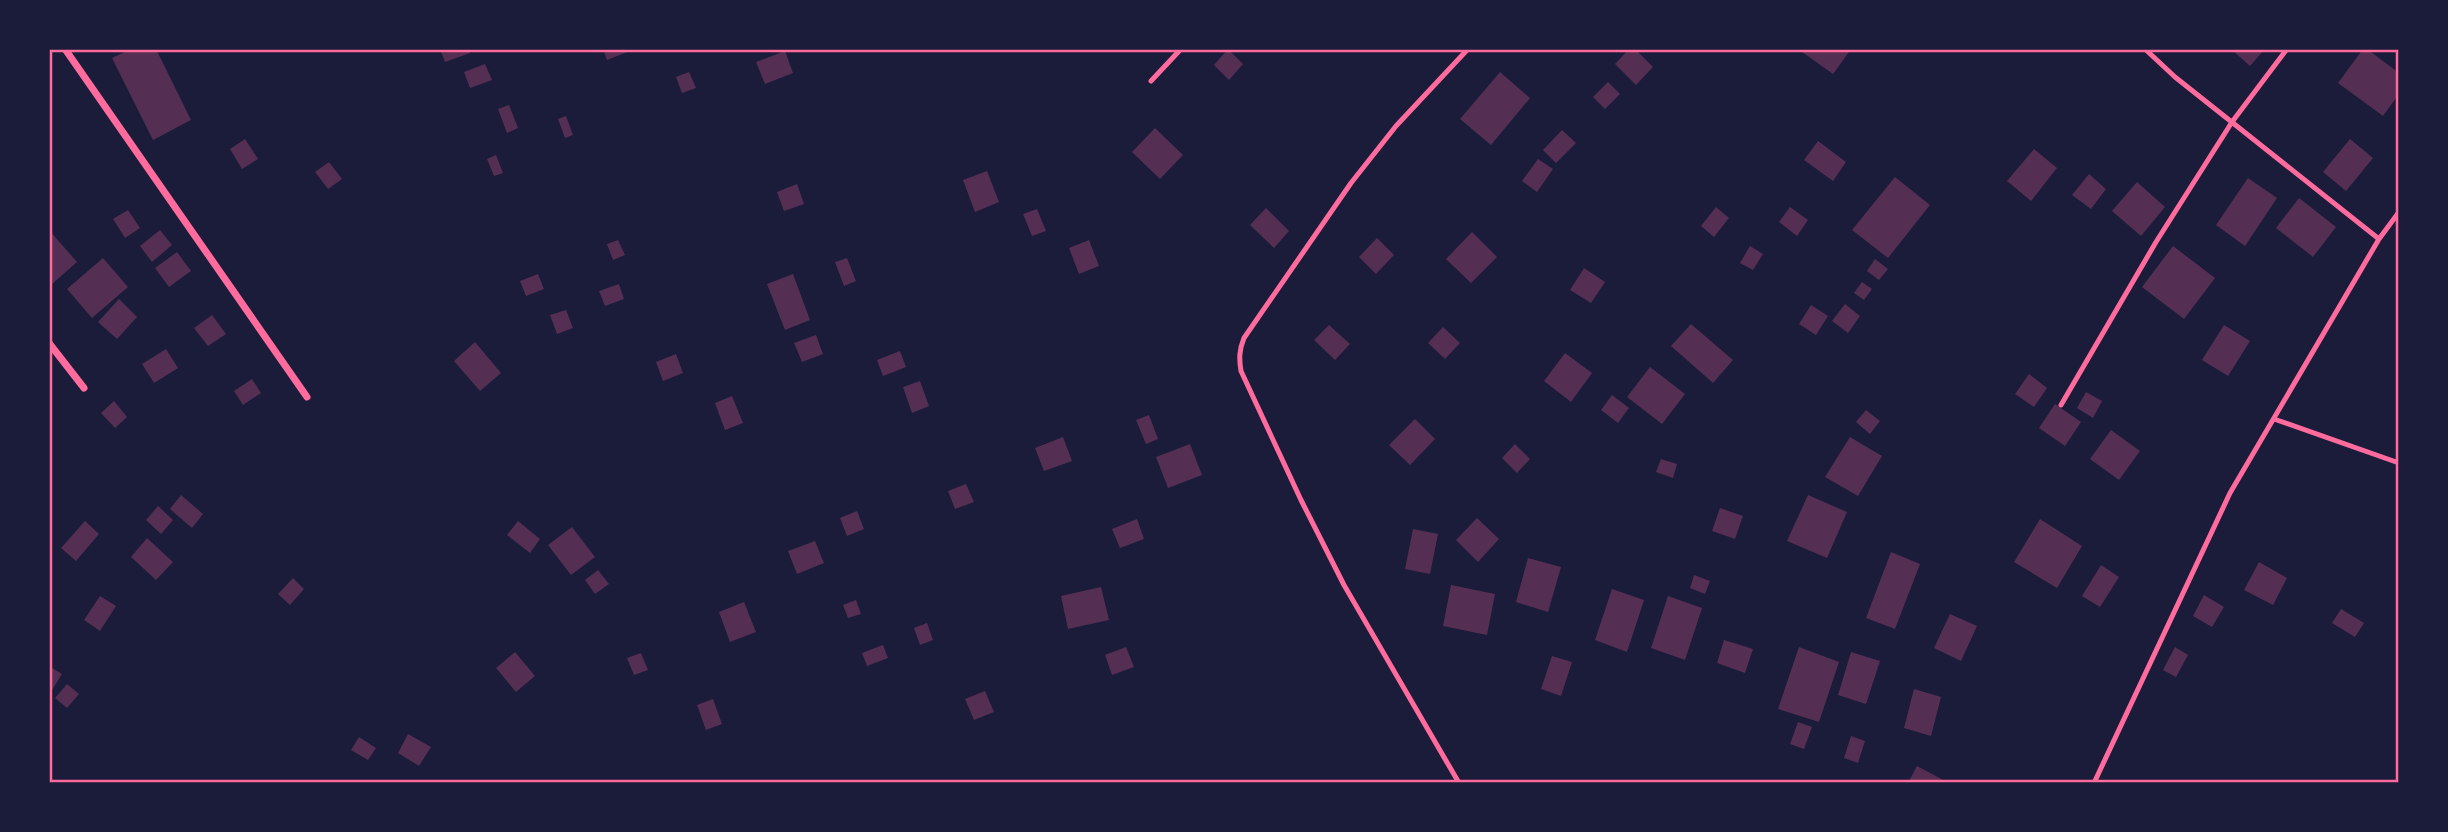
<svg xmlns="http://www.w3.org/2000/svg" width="2448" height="832" font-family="Jost,sans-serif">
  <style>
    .building { fill: #542f53 }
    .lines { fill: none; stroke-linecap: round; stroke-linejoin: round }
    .service { stroke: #ff6b9d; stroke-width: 5 }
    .minor { stroke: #ff6b9d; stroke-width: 7 }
    .neatline { fill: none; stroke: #ff6b9d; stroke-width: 2.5 }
  </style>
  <rect width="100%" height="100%" fill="#1b1b3a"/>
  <path class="building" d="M 131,49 L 156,49 L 191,120 L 153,140 L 112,58 Z
    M 440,49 L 469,49 L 470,53 L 445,62 Z
    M 603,49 L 635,49 L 607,60 Z
    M 1228,49 L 1243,64 L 1229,80 L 1214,65 Z
    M 1629,49 L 1635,49 L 1653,67 L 1636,85 L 1615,64 Z
    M 1798,49 L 1845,49 L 1849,52 L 1833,74 Z
    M 2231,49 L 2263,49 L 2264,50 L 2250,66 Z
    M 2363,49 L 2367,49 L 2399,73 L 2399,94 L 2383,116 L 2338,83 Z
    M 785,51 L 793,73 L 765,84 L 756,62 Z
    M 485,64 L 492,80 L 470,88 L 464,72 Z
    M 689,72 L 696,88 L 682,93 L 676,77 Z
    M 1500,72 L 1530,98 L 1491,145 L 1460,119 Z
    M 1608,82 L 1620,94 L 1605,109 L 1593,97 Z
    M 509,105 L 518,128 L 507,133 L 498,109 Z
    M 566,116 L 573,135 L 565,138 L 558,119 Z
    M 1155,128 L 1183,155 L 1160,179 L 1132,152 Z
    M 1562,130 L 1576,143 L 1556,163 L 1543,150 Z
    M 245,139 L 258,159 L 242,169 L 230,149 Z
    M 2350,139 L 2373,158 L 2346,191 L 2323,172 Z
    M 1818,141 L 1846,162 L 1833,181 L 1804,160 Z
    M 2034,149 L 2057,168 L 2031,201 L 2007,181 Z
    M 496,155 L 503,173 L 494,176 L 487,159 Z
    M 1538,159 L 1553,169 L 1537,192 L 1522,181 Z
    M 329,162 L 342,179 L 328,189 L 315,172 Z
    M 987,171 L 999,202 L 975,212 L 963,180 Z
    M 2089,174 L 2106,189 L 2091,209 L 2072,195 Z
    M 1895,177 L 1930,205 L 1888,258 L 1852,230 Z
    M 2248,178 L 2277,198 L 2245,246 L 2216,225 Z
    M 2137,182 L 2165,207 L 2141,236 L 2112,211 Z
    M 797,184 L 804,204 L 784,211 L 777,192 Z
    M 2299,198 L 2336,227 L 2313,257 L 2276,228 Z
    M 1716,207 L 1729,218 L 1714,237 L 1701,226 Z
    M 1790,207 L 1808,220 L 1797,236 L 1779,222 Z
    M 1266,208 L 1289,231 L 1274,248 L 1250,225 Z
    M 1037,209 L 1046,231 L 1032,236 L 1023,214 Z
    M 128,210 L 140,228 L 125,238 L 113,219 Z
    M 49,230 L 77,262 L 52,284 L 49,281 Z
    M 160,230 L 172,245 L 152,262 L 140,246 Z
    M 1472,232 L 1497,257 L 1471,283 L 1446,259 Z
    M 1377,238 L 1394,255 L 1376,274 L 1359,257 Z
    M 618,240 L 625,255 L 613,260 L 607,244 Z
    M 1089,240 L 1099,266 L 1079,274 L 1069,248 Z
    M 1750,246 L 1763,254 L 1753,270 L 1740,263 Z
    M 2173,246 L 2215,278 L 2184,319 L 2142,287 Z
    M 177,252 L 191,271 L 169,287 L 155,268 Z
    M 103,258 L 128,287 L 92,318 L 67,289 Z
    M 847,258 L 856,281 L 844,286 L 835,262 Z
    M 1875,259 L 1888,269 L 1879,280 L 1867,271 Z
    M 1584,268 L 1605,282 L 1591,303 L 1570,290 Z
    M 538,274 L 544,289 L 526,296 L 520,281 Z
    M 793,274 L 810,320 L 785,330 L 767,284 Z
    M 1862,282 L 1872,289 L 1864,300 L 1854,293 Z
    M 619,284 L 624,299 L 605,306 L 599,291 Z
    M 119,299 L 137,317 L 117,339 L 98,322 Z
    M 1845,304 L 1860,316 L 1848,333 L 1832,321 Z
    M 1811,305 L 1828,316 L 1816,335 L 1799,324 Z
    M 566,310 L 573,328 L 557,334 L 550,315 Z
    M 212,315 L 226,334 L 208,346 L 194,328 Z
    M 1691,324 L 1733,360 L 1713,383 L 1671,346 Z
    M 1329,325 L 1350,344 L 1335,360 L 1314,340 Z
    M 2224,325 L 2250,341 L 2228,376 L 2202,360 Z
    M 1443,327 L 1460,343 L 1445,359 L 1428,343 Z
    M 816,335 L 823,354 L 802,362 L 794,343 Z
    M 475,342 L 501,373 L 480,391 L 454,361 Z
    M 166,349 L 178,368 L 154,383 L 142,364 Z
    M 900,351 L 906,367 L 883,376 L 877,360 Z
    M 1565,353 L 1592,373 L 1571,402 L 1544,381 Z
    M 676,354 L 683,373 L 663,381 L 656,362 Z
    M 1650,367 L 1685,394 L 1662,424 L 1627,397 Z
    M 2029,374 L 2047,388 L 2034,407 L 2015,394 Z
    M 252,379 L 261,393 L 243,405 L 234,391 Z
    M 920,381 L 929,406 L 912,413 L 903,387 Z
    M 2086,392 L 2102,401 L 2093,418 L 2077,408 Z
    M 1612,395 L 1629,408 L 1618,423 L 1601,410 Z
    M 732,396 L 743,423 L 725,430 L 715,403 Z
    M 114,401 L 127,417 L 115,428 L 101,413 Z
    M 2055,404 L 2081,422 L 2065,446 L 2039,428 Z
    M 1866,410 L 1880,421 L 1870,434 L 1856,422 Z
    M 1149,415 L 1158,439 L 1146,444 L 1136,420 Z
    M 1415,419 L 1435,439 L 1410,465 L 1389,445 Z
    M 2111,430 L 2140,451 L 2119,480 L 2090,459 Z
    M 1063,437 L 1072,461 L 1044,471 L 1035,448 Z
    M 1850,437 L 1882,456 L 1858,496 L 1825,477 Z
    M 1190,444 L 1202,475 L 1168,488 L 1156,457 Z
    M 1515,444 L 1530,459 L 1517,473 L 1502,458 Z
    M 1661,459 L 1677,464 L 1673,478 L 1656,472 Z
    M 966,484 L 974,502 L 955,509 L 948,491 Z
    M 181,495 L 203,514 L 192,528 L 170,509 Z
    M 1808,495 L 1847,512 L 1827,558 L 1787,541 Z
    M 158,506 L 173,520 L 161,534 L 146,520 Z
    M 1720,508 L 1743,516 L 1735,539 L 1712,531 Z
    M 857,511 L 864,529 L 847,536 L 840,518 Z
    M 1477,518 L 1499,539 L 1478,562 L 1456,540 Z
    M 1137,519 L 1144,539 L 1120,548 L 1112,529 Z
    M 2040,519 L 2082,546 L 2057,588 L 2014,562 Z
    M 85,521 L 99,534 L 76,561 L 61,548 Z
    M 518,521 L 540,539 L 530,553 L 507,535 Z
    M 572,527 L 595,557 L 571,575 L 548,545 Z
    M 1413,529 L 1438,534 L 1430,574 L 1405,569 Z
    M 147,538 L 173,562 L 156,580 L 131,557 Z
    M 815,541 L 824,563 L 797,574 L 788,551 Z
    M 1891,552 L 1920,564 L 1895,629 L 1866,618 Z
    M 1528,558 L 1561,567 L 1548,612 L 1516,602 Z
    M 2259,562 L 2287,578 L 2273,605 L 2244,590 Z
    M 2101,565 L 2119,577 L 2100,607 L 2082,596 Z
    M 598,570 L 609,584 L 595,594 L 585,580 Z
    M 1694,575 L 1710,581 L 1705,594 L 1690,588 Z
    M 293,578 L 304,589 L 290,605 L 278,594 Z
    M 1451,585 L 1495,594 L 1487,635 L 1443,626 Z
    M 1101,587 L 1109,620 L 1068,629 L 1061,596 Z
    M 1612,589 L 1644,600 L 1627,652 L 1595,640 Z
    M 2204,595 L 2224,607 L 2212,627 L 2193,616 Z
    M 100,596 L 116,606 L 100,631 L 84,620 Z
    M 1668,596 L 1702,608 L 1685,660 L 1651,648 Z
    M 856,600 L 861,614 L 848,618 L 843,605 Z
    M 744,602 L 756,632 L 730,642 L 719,612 Z
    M 2341,609 L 2364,623 L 2355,637 L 2332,623 Z
    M 1950,614 L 1977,626 L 1961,661 L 1934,648 Z
    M 927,623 L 933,640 L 920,645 L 914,628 Z
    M 1724,640 L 1753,649 L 1745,673 L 1717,663 Z
    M 883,645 L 888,658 L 867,666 L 862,653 Z
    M 1126,647 L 1134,667 L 1112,675 L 1105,655 Z
    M 1799,647 L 1839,662 L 1819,722 L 1778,709 Z
    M 2175,647 L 2188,655 L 2176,677 L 2163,670 Z
    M 515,652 L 535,676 L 516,692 L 496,668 Z
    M 1851,652 L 1880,661 L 1866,704 L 1838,695 Z
    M 641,653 L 648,670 L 634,675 L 627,658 Z
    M 1552,656 L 1572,662 L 1561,696 L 1541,689 Z
    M 49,666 L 62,674 L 49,695 Z
    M 67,684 L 79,694 L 67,708 L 55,698 Z
    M 1914,689 L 1941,697 L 1931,736 L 1904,728 Z
    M 985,691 L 994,712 L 974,720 L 965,699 Z
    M 713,699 L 722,724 L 706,730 L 697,705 Z
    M 1798,722 L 1812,727 L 1804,749 L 1790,744 Z
    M 408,734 L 431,747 L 419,766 L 398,753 Z
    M 1851,736 L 1865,741 L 1858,763 L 1844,758 Z
    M 359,737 L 376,748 L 368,760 L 351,750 Z
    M 1917,766 L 1949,783 L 1908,783 Z"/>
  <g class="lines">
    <path class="service" d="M 2145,49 L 2175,77 L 2379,239
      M 1151,81 L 1181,49
      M 2061,405 L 2156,242 L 2232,122 L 2287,49
      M 2274,419 L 2399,463
      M 1459,783 L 1344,585 L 1301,500 L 1241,371 C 1239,359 1239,350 1244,338 L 1351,183 L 1396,126 L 1468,49
      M 2094,783 L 2230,493 L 2379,239 L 2399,212"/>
    <path class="minor" d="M 65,49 L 307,397
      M 49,343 L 84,388"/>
  </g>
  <rect width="2448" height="832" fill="none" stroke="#1b1b3a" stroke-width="102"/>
  <rect x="51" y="51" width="2346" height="730" class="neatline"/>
</svg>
